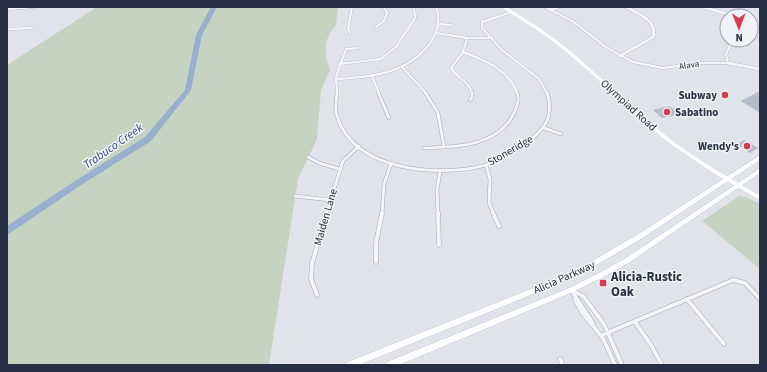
<svg xmlns="http://www.w3.org/2000/svg" width="767" height="372" font-family="'Source Sans 3',sans-serif">
  <style>
    .green { fill: #c5d4c0 }
    .lines { fill: none; stroke-linecap: round; stroke-linejoin: round }
    .river { fill: #98b0cd; fill-rule: evenodd }
    .building { fill: #b6bcc7 }
    .minor-far2-casing { stroke: #a5aab4; stroke-width: 3 }
    .minor-far1-casing { stroke: #a5aab4; stroke-width: 4 }
    .minor-casing { stroke: #a5aab4; stroke-width: 5 }
    .tertiary-casing { stroke: #a5aab4; stroke-width: 3.5 }
    .primary-casing { stroke: #9ea7b6; stroke-width: 0.5 }
    .minor-far2 { stroke: #f3f4f8; stroke-width: 2.5 }
    .minor-far1 { stroke: #f3f4f8; stroke-width: 3 }
    .minor { stroke: #f3f4f8; stroke-width: 4 }
    .tertiary { stroke: #f3f4f8; stroke-width: 3 }
    .secondary { fill: #fff; fill-rule: evenodd }
    .primary { fill: #fff; fill-rule: evenodd }
    .poi-dot { fill: #d83b4e; stroke: #eff2f7; stroke-width: 1.5 }
    .labels { text-anchor: middle; stroke-width: 3; stroke-linejoin: round; paint-order: stroke }
    .far-street-label { font-size: 9px; fill: #273042; stroke: #eff2f7 }
    .poi-label { font-size: 11px; font-weight: bold; fill: #273042; stroke: #eff2f7; text-anchor: end }
    .street-label { font-size: 11px; fill: #273042; stroke: #eff2f7 }
    .water-label { font-size: 12px; font-style: italic; fill: #2e4d79; stroke: #eff2f7 }
    .near-poi-label { font-size: 13px; font-weight: bold; fill: #273042; stroke: #eff2f7; text-anchor: start }
  </style>
  <rect width="100%" height="100%" fill="#e0e3ea"/>
  <path class="green" d="M 97,7 L 338,7 L 336,25 L 329,34 L 326,43 L 326,58 L 330,70 L 321,90 L 317,139 L 298,179 L 269,365 L 7,365 L 7,65 Z
    M 739,196 L 746,197 L 760,204 L 760,269 L 702,221 Z"/>
  <g class="lines">
    <path class="river" d="M 211,7 L 217,7 L 202,35 L 191,90 L 151,141 L 81,185 L 7,235 L 7,226 L 75,181 L 145,137 L 185,90 L 196,35 Z"/>
  </g>
  <path class="building" d="M 758,92 L 760,93 L 760,113 L 741,101 Z
    M 669,106 L 681,114 L 662,118 L 653,110 Z
    M 744,140 L 758,148 L 750,153 L 737,144 Z"/>
  <g class="lines">
    <defs>
      <path id="minor-far2" d="M 545,7 L 574,22 L 607,48 L 633,62 L 663,68 L 698,63 L 728,63 L 726,54 L 733,40
        M 7,9 L 34,7
        M 512,12 L 482,22 L 482,28 L 502,50 L 539,79 L 547,93
        M 439,24 L 451,25
        M 376,27 L 384,21 L 387,13 L 384,7
        M 7,29 L 32,28
        M 350,33 L 348,28 L 352,7
        M 436,33 L 467,38 L 492,38
        M 467,38 L 463,52 L 451,68 C 457,78 469,81 472,93
        M 463,52 C 485,60 509,70 517,93
        M 339,64 L 381,59 L 396,47 L 415,18 L 414,7
        M 403,68 L 426,93
        M 372,76 L 379,93
        M 336,79 C 372,77 408,74 431,42 C 438,31 441,20 436,7
        M 337,93 L 336,77 L 346,49 L 358,48"/>
      <path id="minor-far1" d="M 337,92 C 337,100 334,108 337,116 C 353,171 439,178 486,165 C 497,161 507,154 518,148 C 541,134 556,120 547,92
        M 378,92 L 389,118
        M 425,92 L 438,113 L 444,147
        M 470,100 L 472,97 L 472,92
        M 544,128 L 561,134
        M 424,148 C 455,147 496,147 513,115 C 517,108 520,100 517,92
        M 308,157 L 319,163 L 339,169
        M 486,165 L 490,179 L 489,203 L 494,214
        M 295,196 L 330,200
        M 326,214 L 343,161 L 359,146
        M 382,214 L 384,184 L 391,164
        M 438,214 L 437,190 L 440,172"/>
      <path id="minor" d="M 438,213 L 439,245
        M 493,213 L 499,226
        M 376,262 L 376,243 L 382,213
        M 571,290 L 583,296 L 604,324 L 622,365
        M 571,290 L 593,323
        M 317,295 L 311,279 L 312,264 L 326,213
        M 687,299 L 724,344
        M 575,300 L 583,314 L 603,338 L 615,365
        M 635,322 L 651,345 L 662,365
        M 602,335 L 733,280 L 745,283 L 760,299
        M 560,359 L 563,365"/>
      <path id="tertiary" d="M 704,7 L 733,16
        M 550,10 L 559,7
        M 751,22 L 760,25
        M 620,56 L 653,37 C 658,20 638,14 626,7
        M 728,63 L 760,69"/>
      <path id="primary" d="M 760,155 L 760,160 L 641,239 L 591,268 L 565,281 L 359,365 L 346,365 L 347,362 L 350,361 L 561,277 L 587,264 L 637,235 Z
        M 760,168 L 760,173 L 630,262 L 605,276 L 573,292 L 399,365 L 386,365 L 387,362 L 569,288 L 601,272 L 626,258 Z"/>
    </defs>
    <use href="#minor-far2" class="minor-far2-casing"/>
    <use href="#minor-far1" class="minor-far1-casing"/>
    <use href="#minor" class="minor-casing"/>
    <use href="#tertiary" class="tertiary-casing"/>
    <use href="#primary" class="primary-casing"/>
    <use href="#minor-far2" class="minor-far2"/>
    <use href="#minor-far1" class="minor-far1"/>
    <use href="#minor" class="minor"/>
    <use href="#tertiary" class="tertiary"/>
    <path class="secondary" d="M 501,7 C 508,7 515,12 520,16 C 577,48 619,100 670,139 C 698,160 729,178 760,196 L 760,200 L 712,172 L 668,142 L 640,119 L 591,73 L 558,45 L 540,32 Z"/>
    <use href="#primary" class="primary"/>
  </g>
  <g class="poi-dot">
    <circle cx="725" cy="95" r="4"/>
    <circle cx="667" cy="112" r="4"/>
    <circle cx="747" cy="146" r="4"/>
    <rect x="599" y="279" width="8" height="8" rx="2"/>
  </g>
  <g class="labels">
    <g class="far-street-label">
      <text transform="translate(689 65) rotate(-9)" y="3">Alava</text>
    </g>
    <g class="poi-label">
      <text x="717" y="99">Subway</text>
      <text x="675" y="116" text-anchor="start">Sabatino</text>
      <text x="739" y="150">Wendy's</text>
    </g>
    <g class="street-label">
      <text transform="translate(629 105) rotate(42)" y="4">Olympiad Road</text>
      <text transform="translate(510 150) rotate(-30)" y="4">Stoneridge</text>
      <text transform="translate(325 217) rotate(-74)" y="4">Maiden Lane</text>
      <text transform="translate(564 277) rotate(-24)" y="4">Alicia Parkway</text>
    </g>
    <g class="water-label">
      <text transform="translate(113 146) rotate(-35)" y="4">Trabuco Creek</text>
    </g>
    <g class="near-poi-label">
      <text x="611" y="281">Alicia-Rustic<tspan x="611" dy="15">Oak</tspan></text>
    </g>
  </g>
  <rect width="767" height="372" fill="none" stroke="#273042" stroke-width="16"/>
  <g transform="translate(739 28) rotate(179)"><circle r="19" fill="#eff2f7" stroke="#9fa4af"/>
  <path d="M0-3L7 15L0 10L-7 15Z" fill="#d83b4e"/>
  <text y="-6" font-size="11" font-weight="bold" text-anchor="middle" fill="#273042">N</text>
  </g>
</svg>
